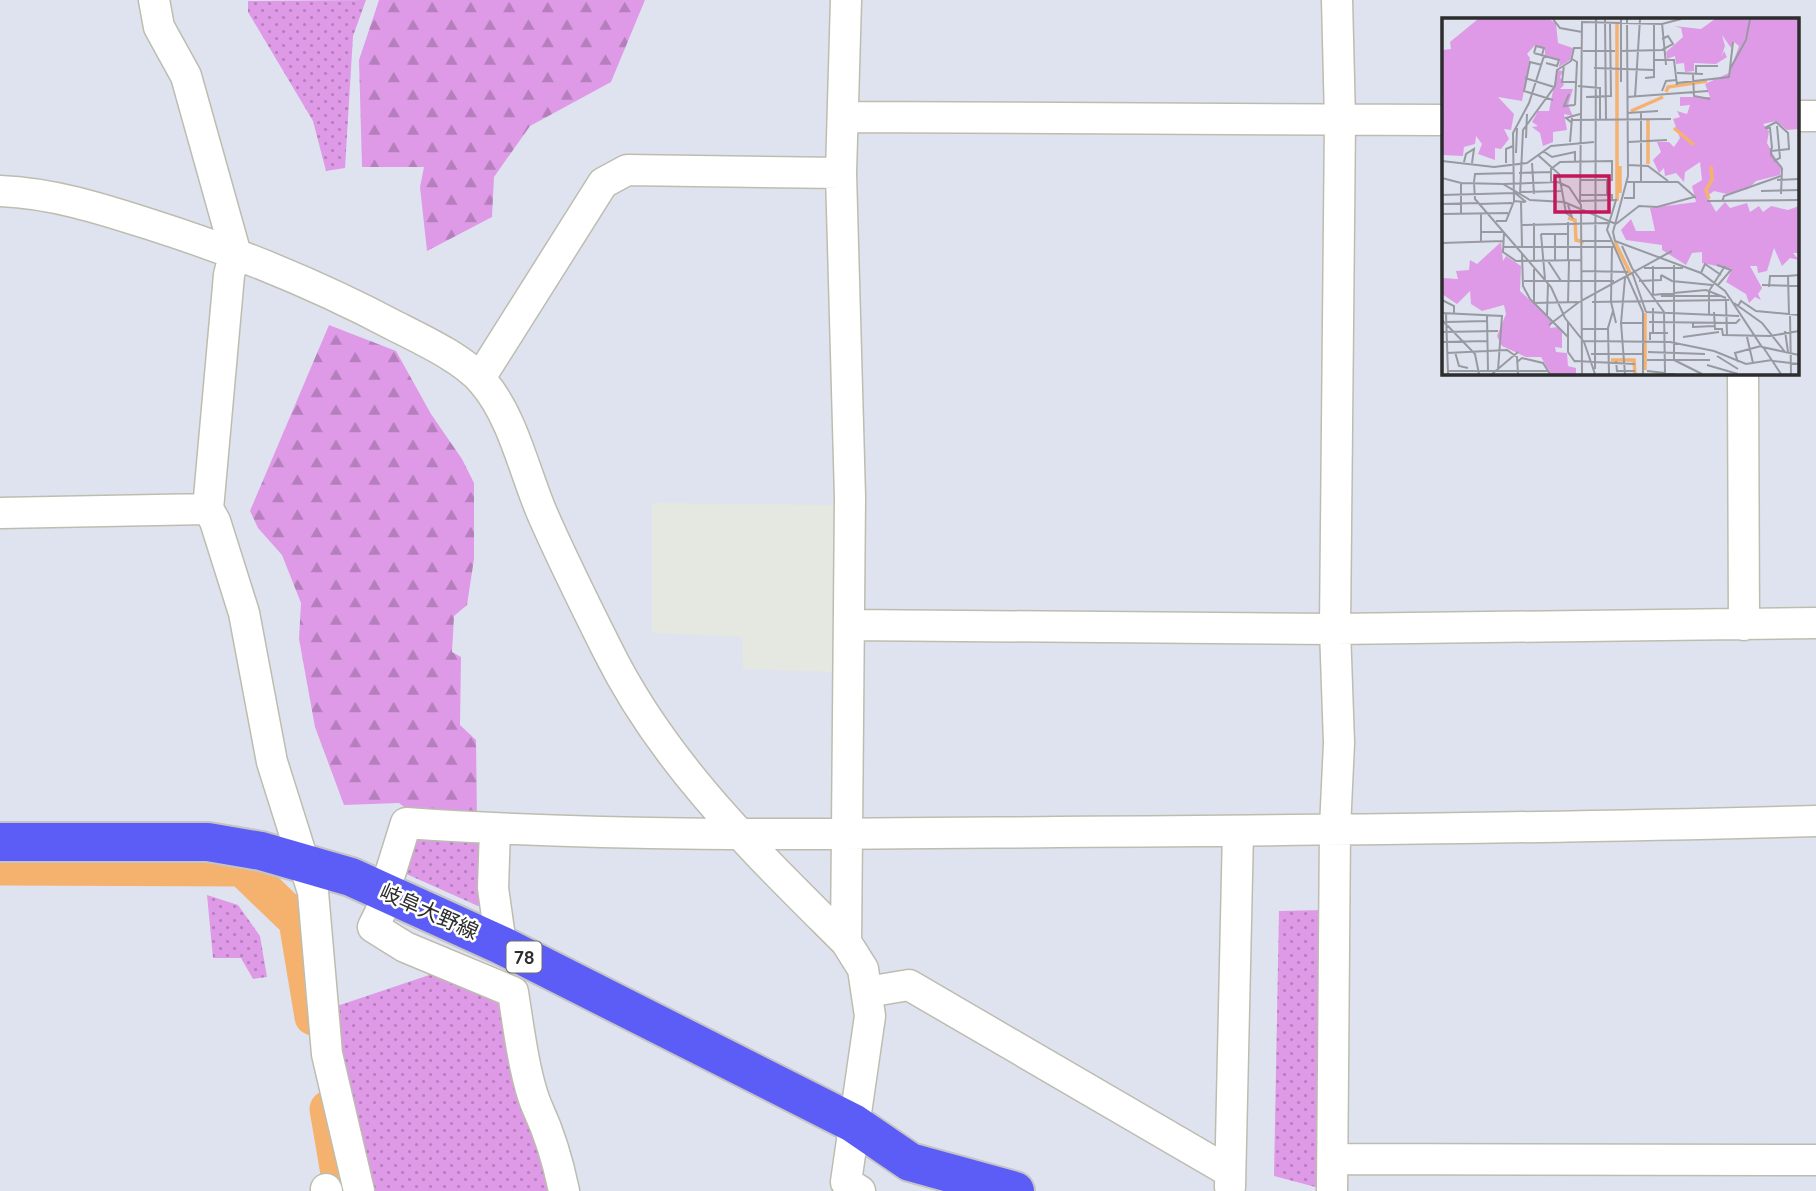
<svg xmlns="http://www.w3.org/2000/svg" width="1816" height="1191" font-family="Quicksand,'Noto Sans JP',sans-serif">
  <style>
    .industrial { fill: #e4e8e0 }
    .grass { fill: url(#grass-dots) }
    .forest { fill: url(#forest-firs) }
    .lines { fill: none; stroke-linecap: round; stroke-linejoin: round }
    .river { stroke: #f5b26f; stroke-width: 37 }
    .minor-casing { stroke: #bdbdaf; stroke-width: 33 }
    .major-casing { stroke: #c4c4c4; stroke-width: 42 }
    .minor { stroke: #fff; stroke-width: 30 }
    .major { stroke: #5c5cf7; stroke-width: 38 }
    .labels { text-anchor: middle; stroke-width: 5; stroke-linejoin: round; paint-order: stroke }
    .shield { fill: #fff; stroke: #6c6c6c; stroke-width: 2 }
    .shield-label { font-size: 19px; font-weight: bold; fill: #2d2d2d }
    .street-label { font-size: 21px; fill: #2d2d2d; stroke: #fff }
    .inset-river { fill: none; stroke: #f5b26f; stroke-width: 3.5 }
    .inset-road { fill: none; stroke: #989aa1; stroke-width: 2 }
    .view { fill: #c2185b; fill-opacity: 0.15; stroke: #c2185b; stroke-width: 3.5 }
    .inset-edge { fill: none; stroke: #2d2d2d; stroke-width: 3.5 }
  </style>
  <defs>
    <pattern id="grass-dots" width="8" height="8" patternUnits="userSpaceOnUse" patternTransform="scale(1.75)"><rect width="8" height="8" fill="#df9ae7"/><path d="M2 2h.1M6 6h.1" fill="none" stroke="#b57ebc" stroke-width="1.8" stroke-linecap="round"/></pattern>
    <pattern id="forest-firs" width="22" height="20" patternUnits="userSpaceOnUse" patternTransform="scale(1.75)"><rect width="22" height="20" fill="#df9ae7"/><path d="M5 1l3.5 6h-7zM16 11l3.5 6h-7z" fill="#b57ebc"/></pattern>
  </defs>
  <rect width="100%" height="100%" fill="#dfe3ef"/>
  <path class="industrial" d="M 652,503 L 838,505 L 836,672 L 743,669 L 742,637 L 652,633 Z"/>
  <path class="grass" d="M 366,0 L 353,36 L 345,168 L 326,171 L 313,121 L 248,12 L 248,1 Z
    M 412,833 L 488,841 L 487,910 L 402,872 Z
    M 207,895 L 238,905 L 260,936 L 267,977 L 253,979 L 241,958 L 213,958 Z
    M 1325,910 L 1323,1189 L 1274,1176 L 1279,911 Z
    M 462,964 L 501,985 L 558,1191 L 369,1191 L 331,1008 Z"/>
  <path class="forest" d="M 379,0 L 645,0 L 611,82 L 530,126 L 494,177 L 492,217 L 427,251 L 420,187 L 424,167 L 362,167 L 359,60 Z
    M 329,325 L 396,351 L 431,414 L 462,459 L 474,483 L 474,559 L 467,605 L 454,616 L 452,652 L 461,657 L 460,725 L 476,740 L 477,820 L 417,817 L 399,803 L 344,805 L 315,727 L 299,639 L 301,603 L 282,555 L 258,528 L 250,511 Z"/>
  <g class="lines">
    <path class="river" d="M 0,867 L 242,868 L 297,921 L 313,1017
      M 328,1109 L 342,1191"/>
    <defs>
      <path id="minor" d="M 154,0 L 159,27 L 186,76 L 235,251 L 229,275 L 208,509 L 215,521 L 244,613 L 272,762 L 313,892 L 327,1054 L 359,1191
        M 846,0 L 841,173 L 850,497 L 846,942
        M 1797,116 L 1816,116
        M 845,117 L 1443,120
        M 0,191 C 53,193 102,209 152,225 C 237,252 318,285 397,327 C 423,340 465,360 483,382 C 513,417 524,471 542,513 C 562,559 585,605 607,649 C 664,765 756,852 846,942 L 863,969 L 870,1016 L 846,1182 L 860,1191
        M 1743,373 L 1744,625
        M 480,378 L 603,183 L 627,170 L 841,173
        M 0,513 L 208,509
        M 850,625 L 1335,629 L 1816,623
        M 495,829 L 493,888 L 501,945
        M 391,871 L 406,823 C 623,838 841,834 1058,832 C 1311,830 1563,828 1816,821
        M 381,911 L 373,927 L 405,947 L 513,992 C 518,1024 525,1081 538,1109 C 550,1135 558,1162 564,1191
        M 867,992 L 909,985 L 1230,1172
        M 1334,1159 L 1816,1160
        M 1230,1187 L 1238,831
        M 326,1189 L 327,1191
        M 1332,1191 L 1335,828 L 1339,743 L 1335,629 L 1340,120 L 1337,0"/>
      <path id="major" d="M 0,842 L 208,842 L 261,851 L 351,877 L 501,945 L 853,1123 L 910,1162 L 1015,1191"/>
    </defs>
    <use href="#minor" class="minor-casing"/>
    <use href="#major" class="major-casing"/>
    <use href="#minor" class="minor"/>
    <use href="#major" class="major"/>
  </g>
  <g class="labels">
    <rect class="shield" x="506.5" y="941.5" width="35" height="31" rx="5"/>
    <g class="shield-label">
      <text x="524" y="964">78</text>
    </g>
    <g class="street-label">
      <text transform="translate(429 912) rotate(24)" y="7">岐阜大野線</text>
    </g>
  </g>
  <g transform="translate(1442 18)">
    <rect width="357" height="357" fill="#dfe3ef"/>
    <path d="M 36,1 L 107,1 L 114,5 L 116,25 L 131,30 L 128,42 L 117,49 L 118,42 L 103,37 L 103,32 L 93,27 L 85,36 L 88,40 L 80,83 L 56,79 L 72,96 L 69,112 L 62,111 L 67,121 L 59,131 L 53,130 L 53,142 L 36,136 L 40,126 L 34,118 L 33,126 L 22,129 L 21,138 L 0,137 L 0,32 L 9,31 L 8,24 ZM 273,1 L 357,1 L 357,111 L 345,112 L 334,103 L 321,106 L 327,113 L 325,125 L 339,150 L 338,157 L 314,163 L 306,171 L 285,176 L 272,173 L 265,178 L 274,194 L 283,184 L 288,190 L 305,185 L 308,194 L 317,188 L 321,194 L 329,188 L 346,192 L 357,188 L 357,235 L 351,235 L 357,242 L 348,240 L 340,248 L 332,230 L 325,253 L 316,255 L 315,248 L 308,248 L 320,270 L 316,276 L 319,282 L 313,279 L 307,285 L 304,276 L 284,264 L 290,251 L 260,245 L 260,234 L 250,235 L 244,247 L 220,232 L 220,227 L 184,222 L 179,212 L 189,201 L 194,213 L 213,213 L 208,190 L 254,184 L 250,168 L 260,162 L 258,144 L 243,154 L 242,164 L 234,155 L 223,158 L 222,150 L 217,155 L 211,142 L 219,134 L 215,124 L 227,124 L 232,129 L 238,120 L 231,101 L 238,99 L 235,93 L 245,96 L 248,87 L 238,88 L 238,79 L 268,79 L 263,66 L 287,55 L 297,28 L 292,24 L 289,30 L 280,17 L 283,28 L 279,39 L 282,33 L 285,39 L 274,46 L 252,45 L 252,53 L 243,54 L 242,45 L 234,46 L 233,38 L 225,41 L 224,34 L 241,19 L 239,10 L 232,8 L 259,11 ZM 115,52 L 121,53 L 118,59 L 122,67 L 118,71 L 131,71 L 126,87 L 131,98 L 122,96 L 125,112 L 111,114 L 111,124 L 101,128 L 98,115 L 90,109 L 96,108 L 90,104 L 96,93 L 107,93 ZM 59,224 L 61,243 L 64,238 L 79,248 L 78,273 L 110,302 L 108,310 L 116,309 L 120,314 L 120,330 L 113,329 L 114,334 L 125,335 L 126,348 L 134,350 L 134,356 L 109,356 L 99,339 L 84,339 L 60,328 L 55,318 L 64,296 L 62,287 L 40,293 L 29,286 L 28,273 L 15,286 L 0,276 L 0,260 L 16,261 L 14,253 L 27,252 L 28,242 L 35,246 Z" fill="#df9ae7"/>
    <path class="inset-river" d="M 175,4 L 175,183M 224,74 L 226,69 L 265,63M 189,93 L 221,79M 232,110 L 252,127M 206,146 L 206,102M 178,175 L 178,148M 267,181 L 264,172 L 270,162 L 269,148M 126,200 L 133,202 L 134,222 L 142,224M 173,224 L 189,257M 203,295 L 203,352M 169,342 L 192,342 L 193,356"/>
    <path class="inset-road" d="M 111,1 L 118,10 L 140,14M 163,1 L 164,101M 179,1 L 179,64M 185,1 L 186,158 L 171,214 L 173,223 L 259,255 L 283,273 L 320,329 L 357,337M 220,5 L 224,47M 141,33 L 173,33M 179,33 L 220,32 L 231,26 L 226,18 L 220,21M 92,35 L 117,42 L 115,48 L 104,45M 92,35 L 94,28 L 102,30 L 100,37M 130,41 L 135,44 L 133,87M 213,42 L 232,42 L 235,67M 100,47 L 88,44 L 82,73 L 111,82M 122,47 L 120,64 L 135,64M 152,50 L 212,52M 288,51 L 304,22 L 308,1M 235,55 L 261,56M 251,57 L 252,78 L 268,81M 254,57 L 254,48 L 276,48M 83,60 L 112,69M 203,60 L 212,59 L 212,5M 235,65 L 287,59 L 291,24M 136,68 L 158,70 L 158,101M 220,73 L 224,63 L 235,62M 127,76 L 122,88 L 133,87M 144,79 L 169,78 L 168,6M 185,79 L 266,73M 193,79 L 198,1M 199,94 L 199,164M 185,95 L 216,93M 130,102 L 229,101M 130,105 L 124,100 L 138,96M 84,120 L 85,96M 128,124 L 130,100M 186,124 L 225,122M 101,133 L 110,139 L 133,134 L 133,143M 329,133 L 347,131 L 346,115 L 334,104 L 323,110 L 328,110 L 330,130 L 329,131 L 329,137 L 340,150M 74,135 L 75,110M 96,137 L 117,156 L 124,195 L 130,199 L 126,187M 0,143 L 52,149 L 85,145 L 109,128 L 152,124M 332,143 L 338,140 L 335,108M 22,144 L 24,136 L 32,131 L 30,145M 64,145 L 64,131 L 71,128M 90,145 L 92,176M 186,147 L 206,148 L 226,163M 77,155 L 109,154M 0,160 L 19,165 L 61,166 L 88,182 L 122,184 L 174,206M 165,162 L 165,177 L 170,177 L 170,183M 335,162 L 357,161M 32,164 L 33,156 L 71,155M 109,164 L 109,151 L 118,144 L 170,143 L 170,162 L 138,162M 185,164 L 236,164 L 254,180M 19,165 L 19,195M 32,165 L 33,181 L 109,269 L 123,300 L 142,324 L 153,356M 62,166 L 116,164 L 127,169 L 139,187 L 140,356M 319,173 L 357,172M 79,174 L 119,173M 78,176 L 81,112 L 113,68 L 115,52 L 129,43 L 132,30 L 140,30M 339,176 L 340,150M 0,177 L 73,175 L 84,184M 138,177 L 165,177M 182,180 L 192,180 L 192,164M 72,183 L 71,115 L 87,85 L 102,38M 137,183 L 174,182 L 165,212 L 201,294 L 201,356M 265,183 L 357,182M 79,184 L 80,229M 280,184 L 282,178 L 339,158M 0,186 L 37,185M 37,186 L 70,185M 138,186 L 140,4 L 220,6 L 239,1M 39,195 L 39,224M 0,196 L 66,195M 54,203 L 64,203 L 72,183 L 83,184M 126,204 L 126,243M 92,205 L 92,243M 174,206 L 197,188 L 215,189 L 252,179M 80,207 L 166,205M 0,210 L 0,253M 39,214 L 62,214M 62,215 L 61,234 L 74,243 L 139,242M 99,216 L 103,261M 99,216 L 126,216M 139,223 L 169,223M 0,225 L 61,223M 180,228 L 190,250 L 222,294 L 223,356M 61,229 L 173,229M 170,229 L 169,284 L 174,305M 80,236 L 81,268 L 88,281 L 126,319M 106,243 L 119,263M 113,243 L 113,216M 232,247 L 232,342M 275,247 L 289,252 L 276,267M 211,248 L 211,276M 202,250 L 241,250M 139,253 L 186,254M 190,254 L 204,294M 259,255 L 263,246 L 279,257M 219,257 L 230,263 L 270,267M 82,263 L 172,263M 197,263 L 219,262 L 219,257M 320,267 L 357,268M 327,269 L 328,258 L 346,258M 210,277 L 264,272 L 284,280M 219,278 L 280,278M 0,282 L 12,288 L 12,296M 284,283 L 285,318M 92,284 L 92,251M 150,284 L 287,282M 91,285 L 136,284M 126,285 L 127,243M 292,285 L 320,305 L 343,334M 296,288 L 299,283 L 314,293 L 357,297M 211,290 L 211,315M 204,294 L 297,298M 272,294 L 273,311 L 280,311 L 281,317 L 328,318 L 357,313M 0,295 L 60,298 L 56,352M 4,295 L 6,356M 347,296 L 346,258 L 357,257M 348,296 L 349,356M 105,297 L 106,266M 267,297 L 267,273 L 283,248M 45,298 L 46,353M 0,302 L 33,336 L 37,356M 4,304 L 45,303M 126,304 L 126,334 L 133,344M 207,304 L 294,305 L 298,301M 251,304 L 251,309 L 272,308M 178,305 L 202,305M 179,305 L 183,260M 179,305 L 183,356M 107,307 L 137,284 L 230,233M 140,311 L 166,311M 343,313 L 346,334M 0,314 L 56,313M 241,319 L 277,314M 305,319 L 311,345M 208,322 L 208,315 L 226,315M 141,323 L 228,324 L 272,333 L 304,346 L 330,342M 0,324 L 46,323M 321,329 L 339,356M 13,334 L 17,348 L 26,350M 206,334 L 263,336M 5,335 L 65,332 L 75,339 L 76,356M 149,336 L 202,336M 275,338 L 296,351M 205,342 L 268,342M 232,342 L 260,356M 133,343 L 193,346M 174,343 L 175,353 L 193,353M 331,343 L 357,346M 75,344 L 80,340 L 101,345 L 108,356M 296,344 L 293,335 L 319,328M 265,347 L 296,356M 153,351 L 154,1M 5,353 L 107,353M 205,353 L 233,356M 50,356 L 76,334M 167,356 L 166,310 L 171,293"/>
    <path class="view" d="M 113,158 L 167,158 L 167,194 L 113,194 Z"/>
    <rect width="357" height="357" class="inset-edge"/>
  </g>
</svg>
